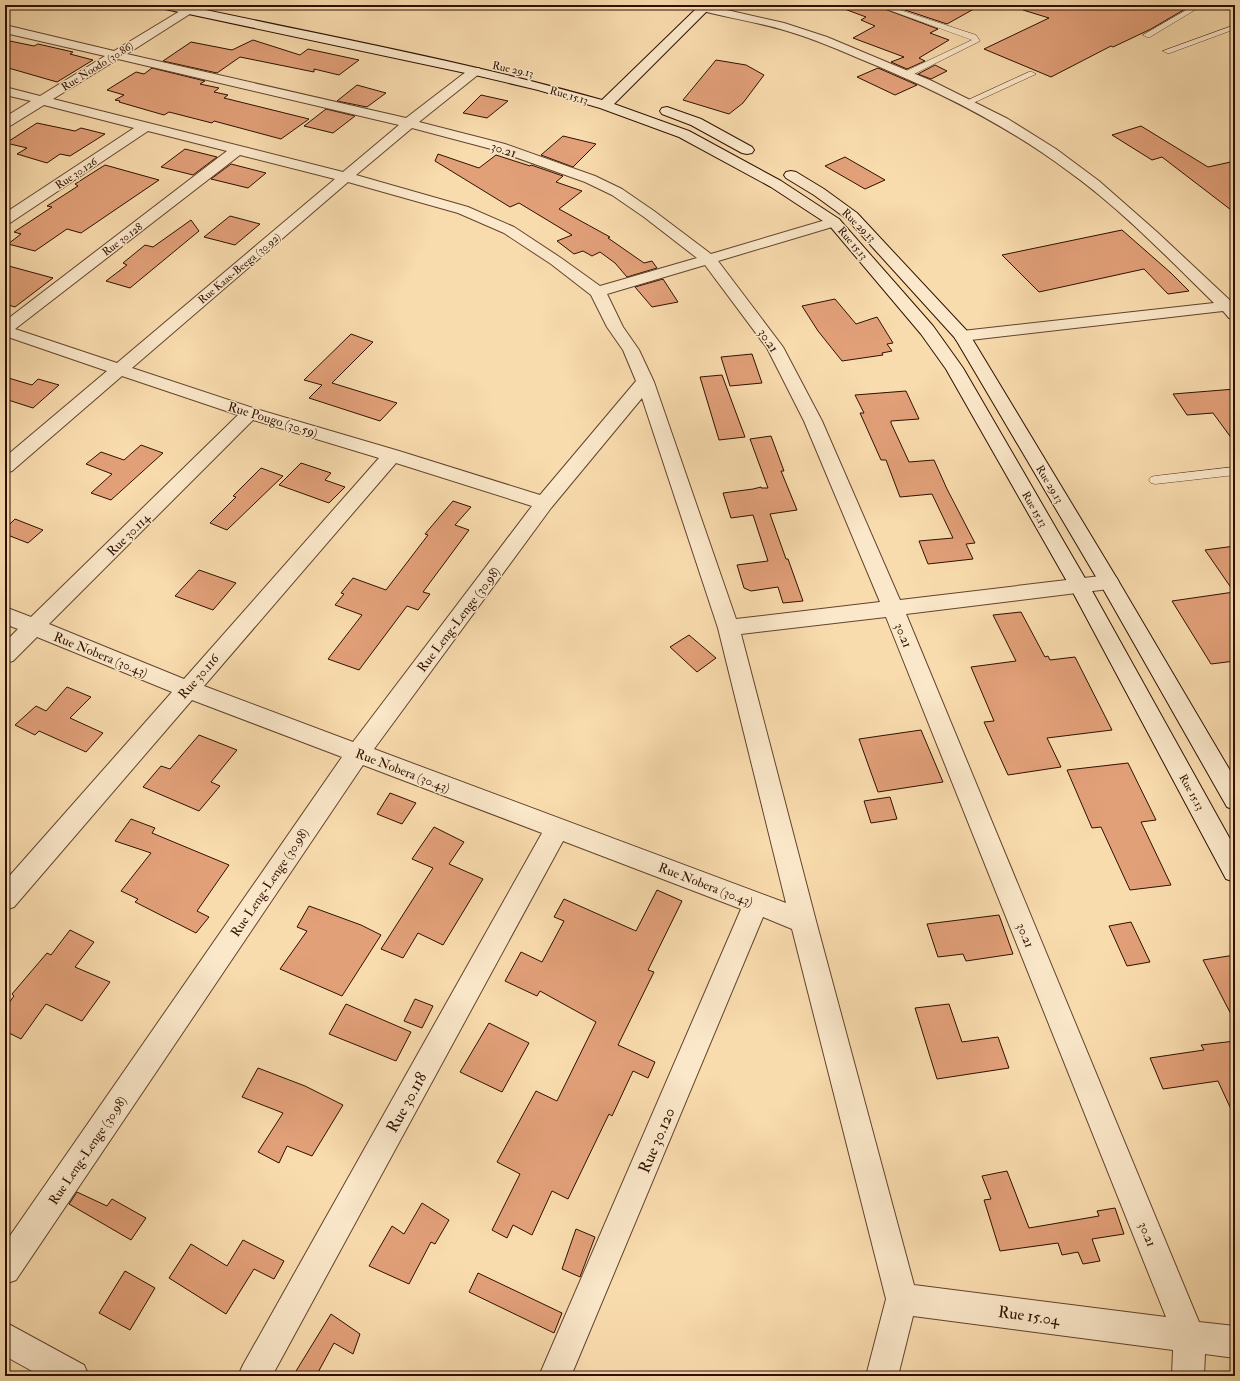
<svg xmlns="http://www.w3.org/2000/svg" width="1240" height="1381" font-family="'IM FELL Double Pica',serif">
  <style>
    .building { fill: #e2a079; stroke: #2f1000 }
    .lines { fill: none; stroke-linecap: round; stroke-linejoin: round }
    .service-casing { stroke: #62432c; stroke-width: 1 }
    .minor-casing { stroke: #62432c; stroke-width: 2 }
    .secondary-casing { stroke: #2f1000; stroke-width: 2 }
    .service { fill: #fbe8ca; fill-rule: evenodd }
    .minor { fill: #fbe8ca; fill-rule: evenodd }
    .secondary { fill: #fbe8ca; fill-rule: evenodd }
    .labels { text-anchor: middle; stroke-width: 3; stroke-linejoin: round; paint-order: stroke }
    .far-street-label { font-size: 11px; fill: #2f1000; stroke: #fbe8ca }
    .street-label { font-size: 13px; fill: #2f1000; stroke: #fbe8ca }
    .near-street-label { font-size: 16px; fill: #2f1000; stroke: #fbe8ca }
  </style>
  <rect width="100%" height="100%" fill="#f9dcae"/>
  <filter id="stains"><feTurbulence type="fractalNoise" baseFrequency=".005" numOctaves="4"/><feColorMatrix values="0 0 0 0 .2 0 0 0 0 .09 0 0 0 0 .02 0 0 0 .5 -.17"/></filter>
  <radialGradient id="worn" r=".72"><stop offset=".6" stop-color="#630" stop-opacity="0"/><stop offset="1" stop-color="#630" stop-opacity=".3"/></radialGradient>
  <path class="building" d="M 839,5 L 874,5 L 938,29 L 930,33 L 949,40 L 919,58 L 925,61 L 907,69 L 891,62 L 904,57 L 853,38 L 875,26 L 861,20 L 866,17 L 839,7 Z
    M 890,5 L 981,5 L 947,24 Z
    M 1024,5 L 1192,5 L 1151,29 L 1113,47 L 1111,46 L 1051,77 L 984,49 L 1049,18 L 1023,10 Z
    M 5,40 L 34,46 L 38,44 L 73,52 L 70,54 L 93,60 L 57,82 L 5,67 Z
    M 253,40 L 300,55 L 308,49 L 359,60 L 339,75 L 314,69 L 314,72 L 240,57 L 217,73 L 163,61 L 191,42 L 232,50 Z
    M 716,60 L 746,65 L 764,75 L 743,103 L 729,114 L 683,100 Z
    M 935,65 L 947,71 L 931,79 L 918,74 Z
    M 152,68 L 205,81 L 200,84 L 219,88 L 214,92 L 228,95 L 224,98 L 309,119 L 281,139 L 214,121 L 212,123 L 169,112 L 164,115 L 119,102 L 120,101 L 115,100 L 124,95 L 107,90 L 136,72 L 144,74 Z
    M 878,68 L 885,71 L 917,85 L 895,95 L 857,77 Z
    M 357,85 L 386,93 L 367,107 L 337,101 Z
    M 481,95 L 508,101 L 487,118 L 463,113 Z
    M 326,109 L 355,116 L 333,133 L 304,126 Z
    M 37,123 L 75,131 L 81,128 L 105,134 L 70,156 L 60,154 L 47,163 L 17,154 L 27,148 L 6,143 Z
    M 1141,126 L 1208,167 L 1235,161 L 1235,213 L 1162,157 L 1152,160 L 1112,135 Z
    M 563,136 L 596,144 L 573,167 L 541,155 Z
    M 185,149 L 217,157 L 193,175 L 161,167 Z
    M 438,154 L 479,168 L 496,155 L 530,166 L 531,165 L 563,176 L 556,182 L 582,191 L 559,209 L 610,237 L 608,238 L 644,263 L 652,261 L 657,268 L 627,277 L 615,263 L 600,252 L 592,256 L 583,251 L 574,254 L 557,241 L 572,235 L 519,203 L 510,207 L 435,161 Z
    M 845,157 L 885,180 L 865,189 L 825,166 Z
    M 231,164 L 266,173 L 248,188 L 211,179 Z
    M 105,165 L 159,180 L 81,233 L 67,229 L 35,251 L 8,244 L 21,234 L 14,232 L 52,207 L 47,206 L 78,186 L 75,184 Z
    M 230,216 L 260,224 L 235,245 L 204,237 Z
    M 191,220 L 199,231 L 130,288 L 106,281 L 127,265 L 123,263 L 145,245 L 153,247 Z
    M 1122,230 L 1171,273 L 1189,291 L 1168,294 L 1144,269 L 1039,292 L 1002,255 Z
    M 5,265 L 53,278 L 15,307 L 5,304 Z
    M 663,279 L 678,302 L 652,307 L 635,287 Z
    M 835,299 L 856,324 L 877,317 L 893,343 L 887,344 L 892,351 L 882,353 L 883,355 L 842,361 L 818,331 L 802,306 Z
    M 351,334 L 373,342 L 332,383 L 397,403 L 380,421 L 309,398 L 322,385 L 304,380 Z
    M 752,354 L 762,383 L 730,386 L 721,357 Z
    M 722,375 L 745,437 L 719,440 L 700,377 Z
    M 5,377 L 32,385 L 38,379 L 59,385 L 33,408 L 5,399 Z
    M 1235,389 L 1235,443 L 1213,413 L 1187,415 L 1173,394 Z
    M 906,391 L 919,419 L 891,421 L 891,423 L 909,462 L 934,460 L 947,489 L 975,543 L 966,544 L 973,559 L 928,564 L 919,541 L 953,538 L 932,494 L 900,497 L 886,460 L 881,460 L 860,413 L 864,413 L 855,395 Z
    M 771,436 L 784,471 L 781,471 L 797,510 L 770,514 L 786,559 L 788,559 L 803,601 L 783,603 L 778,587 L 751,591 L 744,588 L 737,565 L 768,561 L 753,515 L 731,518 L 723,493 L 753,489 L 761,487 L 761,488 L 768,488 L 750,439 Z
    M 141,445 L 163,453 L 111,500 L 91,493 L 112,474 L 86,464 L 101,452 L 124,460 Z
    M 301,463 L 331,473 L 325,480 L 345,487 L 329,503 L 279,485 Z
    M 261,468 L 283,476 L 227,530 L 210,523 L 236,497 L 233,496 Z
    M 453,501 L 471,507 L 455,525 L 469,530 L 423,592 L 430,594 L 418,610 L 407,606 L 359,670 L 328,659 L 362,615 L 335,605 L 344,594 L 341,593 L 353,578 L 386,590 L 428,535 L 425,534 Z
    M 15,519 L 43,530 L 28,543 L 5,534 L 5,529 Z
    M 1235,546 L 1235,661 L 1211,664 L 1172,601 L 1234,592 L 1205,550 Z
    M 199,570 L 236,583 L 213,610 L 175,596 Z
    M 1021,612 L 1045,657 L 1048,656 L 1050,660 L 1075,657 L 1112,730 L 1047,738 L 1061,767 L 1008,775 L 984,722 L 994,721 L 971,667 L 1016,661 L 993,615 Z
    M 689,635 L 716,658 L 697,672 L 670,647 Z
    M 67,687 L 91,697 L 70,718 L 103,733 L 86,752 L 39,731 L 35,735 L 15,725 L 36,706 L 46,711 Z
    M 921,730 L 943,782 L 878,792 L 859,739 Z
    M 199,735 L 237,750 L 211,782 L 220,786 L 199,811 L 143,787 L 161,766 L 170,769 Z
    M 1128,763 L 1156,820 L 1141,822 L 1171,885 L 1130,890 L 1101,827 L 1092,828 L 1067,770 Z
    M 390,793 L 416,803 L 402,824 L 377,814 Z
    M 890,797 L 897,819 L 871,823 L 864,801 Z
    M 131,819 L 155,828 L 152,833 L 229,865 L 197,911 L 209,917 L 196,933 L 135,902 L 138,899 L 121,891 L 151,853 L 115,841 Z
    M 434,827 L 464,842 L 449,864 L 483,879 L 443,945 L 418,933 L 403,958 L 381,949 L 433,868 L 412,859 Z
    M 657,890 L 682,901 L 648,970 L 654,972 L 618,1045 L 655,1062 L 648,1078 L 633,1071 L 612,1116 L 609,1114 L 568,1199 L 552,1191 L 532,1235 L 513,1225 L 507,1238 L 492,1230 L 520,1174 L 497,1162 L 536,1091 L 557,1101 L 596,1022 L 540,991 L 537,996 L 505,981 L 521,952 L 542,962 L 564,921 L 554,917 L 564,899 L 636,931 Z
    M 309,906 L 361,925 L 381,935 L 342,996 L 280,969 L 307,931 L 297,927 Z
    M 999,915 L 1013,954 L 966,961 L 963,954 L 938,957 L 927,924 Z
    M 1131,922 L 1150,962 L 1127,966 L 1109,926 Z
    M 70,930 L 94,942 L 75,967 L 110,982 L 82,1021 L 46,1004 L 21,1039 L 5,1031 L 5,1008 L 14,996 L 12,994 L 47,953 L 51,955 Z
    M 1235,955 L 1235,1022 L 1203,960 Z
    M 415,999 L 433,1006 L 422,1028 L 404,1021 Z
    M 346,1004 L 411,1032 L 396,1061 L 329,1034 Z
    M 949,1004 L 962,1042 L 998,1037 L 1009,1068 L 937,1079 L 915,1008 Z
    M 489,1023 L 529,1043 L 502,1092 L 460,1072 Z
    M 1235,1041 L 1235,1118 L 1218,1081 L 1163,1089 L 1150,1058 L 1204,1050 L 1201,1045 Z
    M 258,1068 L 305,1086 L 343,1105 L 312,1156 L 287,1146 L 279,1163 L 258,1152 L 283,1113 L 242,1097 Z
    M 1007,1171 L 1029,1228 L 1099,1216 L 1097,1211 L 1115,1208 L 1124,1234 L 1092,1239 L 1100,1261 L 1083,1264 L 1078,1252 L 1062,1255 L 1058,1243 L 1000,1251 L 984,1200 L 991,1199 L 982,1176 Z
    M 77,1192 L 107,1206 L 112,1199 L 146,1218 L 131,1240 L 69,1204 Z
    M 422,1203 L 449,1220 L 435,1244 L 431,1242 L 409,1284 L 369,1266 L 392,1226 L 404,1234 Z
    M 576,1229 L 595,1237 L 580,1277 L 562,1269 Z
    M 243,1240 L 284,1261 L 274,1279 L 254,1269 L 226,1314 L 169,1278 L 191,1244 L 227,1266 Z
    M 125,1271 L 155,1288 L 130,1330 L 99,1313 Z
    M 478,1273 L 562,1313 L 554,1333 L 469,1292 Z
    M 331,1314 L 360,1334 L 353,1354 L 334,1343 L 316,1376 L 293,1376 Z"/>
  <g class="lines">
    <defs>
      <path id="service" d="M 875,5 L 885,5 L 976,35 L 980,41 L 910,76 L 904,76 L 904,72 L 972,40 Z
        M 1195,5 L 1203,5 L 1150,37 L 1147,37 L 1143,35 Z
        M 1235,25 L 1235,29 L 1170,53 L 1167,53 L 1163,51 Z
        M 1029,72 L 1032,72 L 1036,74 L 971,104 L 968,104 L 964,102 Z
        M 1235,467 L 1235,475 L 1155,484 L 1151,483 L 1149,480 L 1151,477 L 1155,476 Z"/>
      <path id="minor" d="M 705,5 L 784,23 L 827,37 L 932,81 L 1008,119 L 1056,149 L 1099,181 L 1157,232 L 1235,305 L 1235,320 L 1229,318 L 1223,311 L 962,341 L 956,340 L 954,336 L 956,332 L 962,331 L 1214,303 C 1167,257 1121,209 1068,171 C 1004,123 932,88 858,58 C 835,48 811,38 787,31 C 758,22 728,18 699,10 L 697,8 L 699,6 Z
        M 189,6 L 193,8 L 195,10 L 193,12 L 127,54 L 406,118 L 471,68 L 479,68 L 481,71 L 479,74 L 419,122 L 505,144 L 595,176 L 622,189 L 654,211 L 711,254 L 829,219 L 834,218 L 839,219 L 841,222 L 839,225 L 718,261 L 783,347 L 822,421 L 900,600 L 1109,575 L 1116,577 L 1119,582 L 1116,587 L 1109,589 L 906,614 L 1199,1322 L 1235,1326 L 1235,1358 L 1205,1354 L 1204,1376 L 1172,1376 L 1173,1350 L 913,1316 L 898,1376 L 866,1376 L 886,1299 L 792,929 L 763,917 L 571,1376 L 539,1376 L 741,909 L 563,841 L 272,1376 L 238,1376 L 243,1365 L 542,833 L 363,765 L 16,1280 L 5,1284 L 5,1243 L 342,757 L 192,700 L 14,907 L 5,910 L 5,881 L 172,692 L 37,637 L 13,661 L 5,663 L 5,642 L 18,629 L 5,624 L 5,607 L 31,617 L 238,415 L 122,376 L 12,471 L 5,473 L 5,457 L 107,371 L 5,336 L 5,321 L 227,151 L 148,131 L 10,223 L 5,224 L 5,213 L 134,128 L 44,105 L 10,126 L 5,127 L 5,117 L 31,101 L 5,95 L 5,87 L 40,96 L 105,56 L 5,33 L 5,25 L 114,51 L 185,8 ZM 118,59 L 399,125 L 343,172 L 53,99 ZM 412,128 L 495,150 L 585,182 L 612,195 L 644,217 L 697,258 L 600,286 L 561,258 L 514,227 L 468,207 L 356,175 ZM 240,155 L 335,179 L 117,363 L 15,329 ZM 348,182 L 458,213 L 504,233 L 551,264 L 591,295 L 607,327 L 623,350 L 636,381 L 540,495 L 399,451 L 256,409 L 132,368 ZM 705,265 L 767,348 L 804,421 L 880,602 L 736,619 L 654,382 L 639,350 L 623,327 L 607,294 ZM 642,398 L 718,628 L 786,903 L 374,749 L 551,508 ZM 253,420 L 379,458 L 184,679 L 49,624 ZM 396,463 L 532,506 L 353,742 L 204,686 ZM 886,617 L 1166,1317 L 914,1285 L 816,921 L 741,634 Z
        M 5,1322 L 84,1365 L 89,1376 L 41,1376 L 5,1356 Z"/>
      <path id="secondary" d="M 159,5 L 182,5 C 322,35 464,61 602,100 L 700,5 L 713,5 L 614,104 L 689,131 L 781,181 L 839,219 L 933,326 L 963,368 L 1086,580 L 1235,848 L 1235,882 L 1226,879 L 1069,585 L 946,369 L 921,334 L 829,225 L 771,187 L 679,137 L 600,108 L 538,90 L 475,75 L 165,9 L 161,7 Z
        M 667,107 L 701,119 L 752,147 L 754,150 L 752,153 L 747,154 L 742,153 L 691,125 L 662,114 L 660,111 L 662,108 Z
        M 791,171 L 796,172 L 824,189 L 857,213 L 968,332 L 1116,577 L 1235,779 L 1235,810 L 1227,807 L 1102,587 L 955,338 L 847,219 L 814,195 L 786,178 L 784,175 L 786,172 Z"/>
    </defs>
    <use href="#service" class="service-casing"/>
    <use href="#minor" class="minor-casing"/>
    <use href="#secondary" class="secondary-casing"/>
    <use href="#service" class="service"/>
    <use href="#minor" class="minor"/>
    <use href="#secondary" class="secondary"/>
  </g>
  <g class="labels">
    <g class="far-street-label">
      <text transform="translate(97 66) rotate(-32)" y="4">Rue Noodo (30.86)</text>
      <text transform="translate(513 69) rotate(12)" y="4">Rue 29.13</text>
      <text transform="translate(569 95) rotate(16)" y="4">Rue 15.13</text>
      <text transform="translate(76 173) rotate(-34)" y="4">Rue 30.126</text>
      <text transform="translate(859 225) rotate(44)" y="4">Rue 29.13</text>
      <text transform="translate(122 239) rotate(-37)" y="4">Rue 30.128</text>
      <text transform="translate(853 243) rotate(49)" y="4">Rue 15.13</text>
      <text transform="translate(239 268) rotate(-40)" y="4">Rue Kaas-Beega (30.92)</text>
      <text transform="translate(1050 484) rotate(59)" y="4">Rue 29.13</text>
      <text transform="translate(1035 509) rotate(60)" y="4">Rue 15.13</text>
      <text transform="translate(1192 792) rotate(61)" y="4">Rue 15.13</text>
    </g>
    <g class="street-label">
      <text transform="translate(504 149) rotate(18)" y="5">30.21</text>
      <text transform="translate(769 340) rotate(56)" y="5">30.21</text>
      <text transform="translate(273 419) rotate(17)" y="5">Rue Pougo (30.59)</text>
      <text transform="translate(128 534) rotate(-45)" y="5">Rue 30.114</text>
      <text transform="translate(458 619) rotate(-53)" y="5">Rue Leng-Lenge (30.98)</text>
      <text transform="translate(904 635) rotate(68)" y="5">30.21</text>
      <text transform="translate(101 654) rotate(22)" y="5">Rue Nobera (30.43)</text>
      <text transform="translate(198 676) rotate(-49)" y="5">Rue 30.116</text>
      <text transform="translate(403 770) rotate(21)" y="5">Rue Nobera (30.43)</text>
      <text transform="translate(269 882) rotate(-56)" y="5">Rue Leng-Lenge (30.98)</text>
      <text transform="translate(706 884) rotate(21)" y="5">Rue Nobera (30.43)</text>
      <text transform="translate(1026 935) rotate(68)" y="5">30.21</text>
      <text transform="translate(87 1150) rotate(-56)" y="5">Rue Leng-Lenge (30.98)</text>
      <text transform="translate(1148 1234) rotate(68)" y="5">30.21</text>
    </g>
    <g class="near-street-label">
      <text transform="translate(406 1102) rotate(-61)" y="6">Rue 30.118</text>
      <text transform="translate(656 1140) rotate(-67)" y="6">Rue 30.120</text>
      <text transform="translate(1029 1315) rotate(8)" y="6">Rue 15.04</text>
    </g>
  </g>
  <rect width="1240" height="1381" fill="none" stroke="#f9dcae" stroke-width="20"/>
  <rect x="6" y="6" width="1228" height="1369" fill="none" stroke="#2f1000" stroke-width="2"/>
  <rect x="10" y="10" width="1220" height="1361" fill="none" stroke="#2f1000"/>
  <rect width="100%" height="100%" filter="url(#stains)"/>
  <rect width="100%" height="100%" fill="url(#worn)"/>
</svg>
